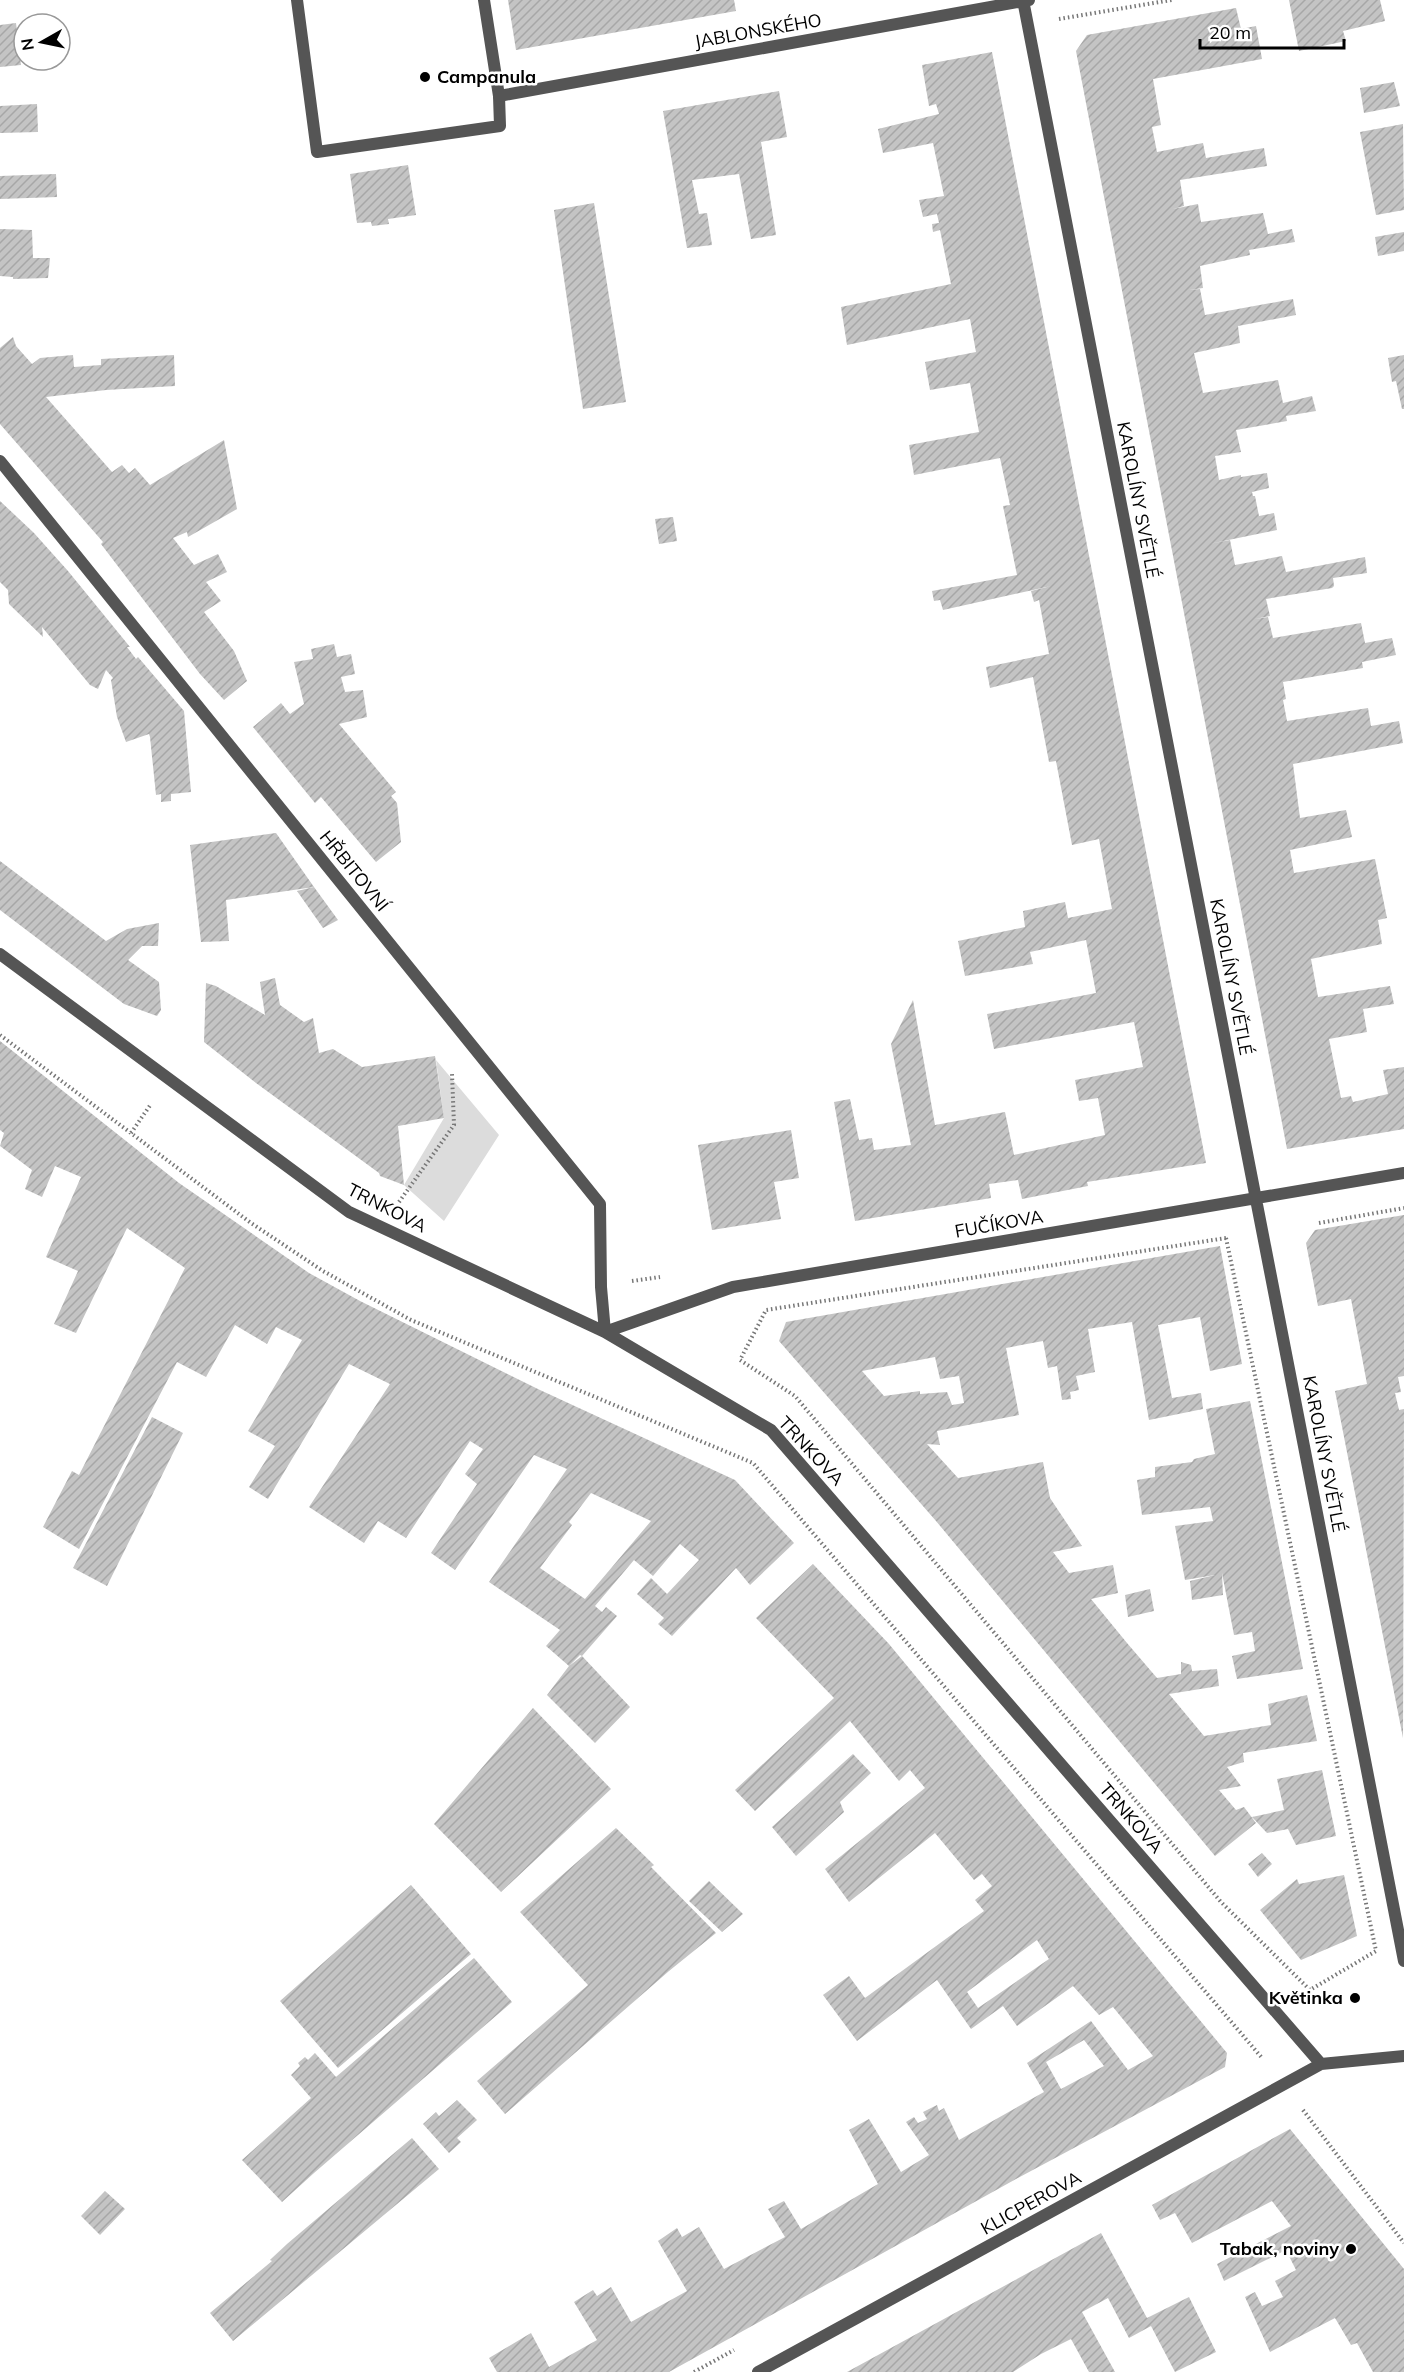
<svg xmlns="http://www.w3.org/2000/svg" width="1404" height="2372" font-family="Mulish,sans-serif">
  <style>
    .park { fill: #dcdcdc }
    .building { fill: url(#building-hatch); fill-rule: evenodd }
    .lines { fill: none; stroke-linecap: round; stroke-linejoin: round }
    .path { stroke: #777; stroke-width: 4; stroke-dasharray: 1.5 3; stroke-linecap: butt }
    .lane { stroke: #555; stroke-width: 12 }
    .street { stroke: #555; stroke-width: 12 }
    .poi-dot { fill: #000; stroke: #fff; stroke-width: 2 }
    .labels { text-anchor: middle; stroke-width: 5; stroke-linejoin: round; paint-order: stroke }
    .street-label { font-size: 18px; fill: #000; stroke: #fff }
    .poi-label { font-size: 18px; font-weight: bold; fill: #000; stroke: #fff; text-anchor: end }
  </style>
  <defs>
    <pattern id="building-hatch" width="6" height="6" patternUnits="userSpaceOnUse" patternTransform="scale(1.5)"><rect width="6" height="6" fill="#c4c4c4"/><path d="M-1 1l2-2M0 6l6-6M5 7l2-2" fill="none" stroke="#a7a7a7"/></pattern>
  </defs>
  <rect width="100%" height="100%" fill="#fff"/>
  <path class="park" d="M 436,1060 L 499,1135 L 444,1221 L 404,1185 L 444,1118 Z"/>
  <path class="building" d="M 508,0 L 734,0 L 736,11 L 516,50 Z
    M 1289,0 L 1380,0 L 1385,21 L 1343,31 L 1346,41 L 1299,51 Z
    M 1236,8 L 1241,29 L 1256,26 L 1262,59 L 1153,79 L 1161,125 L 1152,127 L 1157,152 L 1203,143 L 1206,158 L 1264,148 L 1267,166 L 1180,180 L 1184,206 L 1173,209 L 1198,204 L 1201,222 L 1263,213 L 1268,234 L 1292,229 L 1295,242 L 1249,250 L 1250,255 L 1200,266 L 1203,288 L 1189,290 L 1200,289 L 1205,315 L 1293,299 L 1296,315 L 1238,326 L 1240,343 L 1194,353 L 1199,375 L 1203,393 L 1278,380 L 1283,403 L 1312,396 L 1316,411 L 1286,416 L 1287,421 L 1236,430 L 1241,452 L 1215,456 L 1219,480 L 1241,475 L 1241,477 L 1267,473 L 1269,488 L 1252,492 L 1253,496 L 1255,496 L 1259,516 L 1274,513 L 1277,530 L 1209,544 L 1230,540 L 1235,565 L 1282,556 L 1286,572 L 1365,557 L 1367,573 L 1333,578 L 1334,586 L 1332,588 L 1266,599 L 1270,616 L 1255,619 L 1268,617 L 1273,638 L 1361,623 L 1365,643 L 1392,638 L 1396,655 L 1362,662 L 1363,668 L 1283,682 L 1286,699 L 1283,700 L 1287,721 L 1368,708 L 1371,726 L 1399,721 L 1403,743 L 1293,764 L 1300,818 L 1346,810 L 1352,837 L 1290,850 L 1294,873 L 1375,859 L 1387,918 L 1378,920 L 1382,944 L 1311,959 L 1318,997 L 1390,986 L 1394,1004 L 1363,1009 L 1367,1032 L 1329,1039 L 1341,1098 L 1351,1096 L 1353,1102 L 1388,1094 L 1383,1070 L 1404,1067 L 1404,1129 L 1287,1149 L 1076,51 L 1087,35 Z
    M 16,23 L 21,65 L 0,67 L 0,25 Z
    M 992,52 L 1206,1163 L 1087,1182 L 1088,1186 L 1022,1199 L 1018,1180 L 989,1184 L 991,1198 L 855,1221 L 834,1102 L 850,1099 L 859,1140 L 872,1138 L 874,1150 L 911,1145 L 891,1044 L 913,1000 L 935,1125 L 1005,1112 L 1014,1155 L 1105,1135 L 1098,1098 L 1079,1101 L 1075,1080 L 1143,1067 L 1134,1022 L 994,1049 L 987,1014 L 1096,993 L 1086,940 L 1030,952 L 1033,964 L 965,976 L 958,941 L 1025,927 L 1023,911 L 1065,902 L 1068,918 L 1112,909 L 1099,839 L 1072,845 L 1056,761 L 1049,762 L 1033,677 L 990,688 L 986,667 L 1049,654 L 1039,600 L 1034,602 L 1031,591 L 1051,586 L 943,610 L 940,600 L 934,601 L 932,591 L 1017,575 L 1003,506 L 1010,505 L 1000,458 L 914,475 L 909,445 L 979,432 L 970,383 L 930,390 L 925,362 L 976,352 L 970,319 L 847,345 L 841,307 L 951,284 L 940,230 L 933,232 L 932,224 L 939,223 L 937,214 L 923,217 L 919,200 L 944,196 L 933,143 L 883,153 L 878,129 L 939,114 L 936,104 L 929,106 L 922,65 Z
    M 1394,82 L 1400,106 L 1364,113 L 1360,88 Z
    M 779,91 L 787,137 L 761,142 L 776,235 L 751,239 L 739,174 L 692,180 L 699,214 L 707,213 L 712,245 L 687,248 L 663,111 Z
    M 37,104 L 38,132 L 0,133 L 0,106 Z
    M 1403,124 L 1404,210 L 1376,215 L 1360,132 Z
    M 408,165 L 416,215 L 388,219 L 389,224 L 372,226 L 371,222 L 357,223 L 350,174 Z
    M 56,174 L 57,197 L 0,199 L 0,176 Z
    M 594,203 L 626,402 L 583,409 L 554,210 Z
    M 0,229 L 32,230 L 33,258 L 50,258 L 48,278 L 13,279 L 13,277 L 0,276 Z
    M 1404,232 L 1404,251 L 1378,256 L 1375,237 Z
    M 13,337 L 16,346 L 32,364 L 40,358 L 73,355 L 74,367 L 101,365 L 101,359 L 174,355 L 175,386 L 106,390 L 46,397 L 112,472 L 122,465 L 129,473 L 135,468 L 150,485 L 224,440 L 237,509 L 188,537 L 187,532 L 173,538 L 194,565 L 218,554 L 227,572 L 206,582 L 221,601 L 204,612 L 234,651 L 247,681 L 224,700 L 200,674 L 101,544 L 103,542 L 0,424 L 0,348 Z
    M 1404,355 L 1404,409 L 1402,409 L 1396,381 L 1392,382 L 1388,358 Z
    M 0,501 L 34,533 L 68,571 L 130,647 L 127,647 L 136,659 L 138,657 L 184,711 L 191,792 L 171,794 L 171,801 L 161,802 L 161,794 L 156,795 L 150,737 L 149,734 L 126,742 L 117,717 L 111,680 L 113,678 L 106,670 L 98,689 L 90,685 L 42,627 L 43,637 L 9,604 L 8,590 L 0,582 Z
    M 673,517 L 677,541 L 659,544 L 655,519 Z
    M 334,644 L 337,657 L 351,654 L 355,674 L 341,677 L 345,692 L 363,690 L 367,717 L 339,724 L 396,792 L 391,796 L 397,803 L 401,842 L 376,862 L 321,797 L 315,803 L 253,727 L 281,703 L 290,714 L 304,704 L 294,662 L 313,659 L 311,649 Z
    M 276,833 L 314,887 L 226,900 L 229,941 L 201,942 L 190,845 Z
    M 0,861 L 106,941 L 127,929 L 159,923 L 158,946 L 142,946 L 128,960 L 159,982 L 161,1010 L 157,1016 L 124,1004 L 0,910 Z
    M 314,887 L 338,920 L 323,928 L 297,891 Z
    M 275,978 L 280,1005 L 304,1022 L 313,1018 L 319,1053 L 333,1049 L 362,1067 L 435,1056 L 444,1118 L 398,1126 L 404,1185 L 380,1176 L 379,1173 L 256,1083 L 204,1042 L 206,983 L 216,986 L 265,1015 L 260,982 Z
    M 0,1041 L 179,1183 L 309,1273 L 360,1301 L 540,1390 L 735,1480 L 794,1543 L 750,1585 L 736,1568 L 672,1636 L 658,1624 L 664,1618 L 637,1594 L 651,1578 L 667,1594 L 699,1560 L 680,1544 L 653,1576 L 634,1560 L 595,1606 L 602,1612 L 606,1607 L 617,1616 L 582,1656 L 630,1707 L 595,1743 L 547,1695 L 569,1666 L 582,1656 L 580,1655 L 569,1666 L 546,1646 L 560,1630 L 489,1582 L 567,1469 L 534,1455 L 455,1570 L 431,1553 L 477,1484 L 465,1474 L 483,1449 L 470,1441 L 406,1538 L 378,1521 L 364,1543 L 309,1507 L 390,1384 L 349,1364 L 268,1499 L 249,1487 L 275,1446 L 248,1431 L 302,1340 L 276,1327 L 267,1344 L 235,1325 L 206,1377 L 177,1362 L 79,1549 L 43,1527 L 72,1471 L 79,1475 L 185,1268 L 127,1228 L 76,1333 L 54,1324 L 78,1271 L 46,1257 L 81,1177 L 55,1166 L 42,1197 L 25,1189 L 32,1170 L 0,1146 L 4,1133 L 0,1130 ZM 591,1493 L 651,1521 L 585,1599 L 540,1568 L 572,1525 L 569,1522 Z
    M 791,1130 L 799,1178 L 774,1182 L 781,1219 L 712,1230 L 698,1145 Z
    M 1404,1215 L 1404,1376 L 1398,1377 L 1401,1392 L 1395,1393 L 1399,1410 L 1404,1409 L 1403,1738 L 1335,1391 L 1367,1384 L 1351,1299 L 1318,1306 L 1306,1243 L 1315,1230 Z
    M 1220,1246 L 1242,1364 L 1210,1371 L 1200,1317 L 1158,1325 L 1172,1398 L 1201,1393 L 1203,1409 L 1149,1420 L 1132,1322 L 1088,1329 L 1095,1372 L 1076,1376 L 1079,1390 L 1070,1392 L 1071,1399 L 1062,1400 L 1057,1366 L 1048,1368 L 1043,1341 L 1006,1348 L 1019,1415 L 937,1431 L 940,1445 L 927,1444 L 958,1478 L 1043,1462 L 1050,1498 L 1082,1546 L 1053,1552 L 1069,1573 L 1113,1565 L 1118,1593 L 1091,1599 L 1127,1643 L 1157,1678 L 1181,1674 L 1181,1662 L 1191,1665 L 1192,1671 L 1217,1669 L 1219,1686 L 1169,1694 L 1204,1736 L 1271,1725 L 1268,1704 L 1307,1695 L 1317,1741 L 1243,1753 L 1244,1762 L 1227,1767 L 1241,1786 L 1219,1790 L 1236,1810 L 1244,1807 L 1256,1823 L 1215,1856 L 936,1521 L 779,1341 L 786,1322 ZM 935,1357 L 940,1379 L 959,1376 L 964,1403 L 952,1405 L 947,1392 L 920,1394 L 920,1391 L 884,1396 L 862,1371 Z
    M 1250,1401 L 1303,1669 L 1237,1679 L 1232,1656 L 1255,1651 L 1252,1632 L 1234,1635 L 1222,1573 L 1223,1595 L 1192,1600 L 1190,1581 L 1215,1575 L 1185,1580 L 1175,1526 L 1213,1521 L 1210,1507 L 1142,1515 L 1137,1480 L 1155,1477 L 1155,1467 L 1192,1462 L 1194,1459 L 1215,1454 L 1206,1409 Z
    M 152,1417 L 183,1433 L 107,1586 L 73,1568 Z
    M 813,1564 L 889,1644 L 1227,2053 L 1225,2067 L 1016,2179 L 669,2372 L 497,2372 L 489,2358 L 531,2333 L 549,2367 L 597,2340 L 574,2302 L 593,2290 L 597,2296 L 611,2287 L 631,2322 L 687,2291 L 658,2241 L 677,2228 L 682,2237 L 699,2227 L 724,2269 L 785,2237 L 768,2209 L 784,2201 L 801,2229 L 878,2184 L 849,2130 L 869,2119 L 901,2172 L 929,2155 L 906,2122 L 914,2117 L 918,2123 L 927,2119 L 923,2112 L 937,2105 L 939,2111 L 944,2108 L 959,2140 L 1044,2092 L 1027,2063 L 1091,2021 L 1128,2070 L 1153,2056 L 1113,2007 L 1099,2015 L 1073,1986 L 1017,2026 L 1003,2006 L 971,2029 L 937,1980 L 857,2041 L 823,1995 L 849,1976 L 865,1998 L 984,1911 L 975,1900 L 992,1886 L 982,1874 L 974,1880 L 935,1833 L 849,1902 L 825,1869 L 925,1788 L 910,1770 L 899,1781 L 850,1721 L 755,1811 L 735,1790 L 834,1698 L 756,1618 ZM 1037,1940 L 1049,1959 L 978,2008 L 967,1992 ZM 1084,2040 L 1104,2066 L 1061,2089 L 1046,2062 Z
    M 1150,1589 L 1154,1611 L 1128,1617 L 1125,1595 Z
    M 533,1708 L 611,1789 L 501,1892 L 434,1824 Z
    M 853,1754 L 871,1773 L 840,1802 L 844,1812 L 796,1856 L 772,1827 Z
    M 1322,1770 L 1336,1836 L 1296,1845 L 1288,1829 L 1267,1833 L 1252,1817 L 1284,1810 L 1277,1779 Z
    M 616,1828 L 654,1865 L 651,1867 L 716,1933 L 669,1971 L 505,2114 L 477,2081 L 588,1985 L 520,1912 Z
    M 1262,1853 L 1272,1864 L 1258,1877 L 1248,1864 Z
    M 1344,1875 L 1357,1936 L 1301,1960 L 1260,1910 L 1297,1879 L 1299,1884 Z
    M 709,1881 L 743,1914 L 722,1932 L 689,1901 Z
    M 411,1885 L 471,1954 L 338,2068 L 280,2001 Z
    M 474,1958 L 512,2002 L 314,2173 L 282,2202 L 242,2160 L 311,2098 L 291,2075 L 300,2066 L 298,2063 L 305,2057 L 308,2060 L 315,2053 L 336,2077 Z
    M 457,2100 L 477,2120 L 457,2138 L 461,2142 L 449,2153 L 423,2124 L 436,2112 L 439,2116 Z
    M 1290,2129 L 1404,2269 L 1404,2372 L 1373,2372 L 1357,2343 L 1351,2345 L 1335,2318 L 1270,2352 L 1245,2297 L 1255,2292 L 1262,2306 L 1283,2297 L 1275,2281 L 1296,2270 L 1286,2250 L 1224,2281 L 1217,2264 L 1291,2226 L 1272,2201 L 1192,2243 L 1175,2213 L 1160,2220 L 1152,2205 Z
    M 412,2138 L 439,2169 L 233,2341 L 210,2313 L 272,2261 L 270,2260 L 287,2244 Z
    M 105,2191 L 125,2209 L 100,2235 L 81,2216 Z
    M 1101,2233 L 1147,2318 L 1189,2297 L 1216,2352 L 1175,2372 L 1151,2326 L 1129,2338 L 1108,2298 L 1082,2312 L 1115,2372 L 1089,2372 L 1071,2339 L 1041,2354 L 1013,2372 L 847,2372 Z"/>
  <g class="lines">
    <path class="path" d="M 1059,19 L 1172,0
      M 0,1035 L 251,1223 L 323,1271 L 411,1320 L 753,1463 L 1263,2059
      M 131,1133 L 151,1104
      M 399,1202 L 454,1125 L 452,1074
      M 1319,1223 L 1404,1208
      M 1226,1238 L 1376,1951 L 1310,1990 L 1221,1902 L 795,1396 L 740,1360 L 766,1310 Z
      M 632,1281 L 660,1277
      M 1303,2110 L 1404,2243
      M 694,2372 L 734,2350"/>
    <path class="lane" d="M 297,0 L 317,152 L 500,126 L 499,96 L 484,0"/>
    <path class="street" d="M 1023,0 L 1404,1961
      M 499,96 L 1029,0
      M 0,461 L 600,1204 L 601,1287 L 605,1332
      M 0,954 L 349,1212 L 605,1332 L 771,1430 L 1321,2064
      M 605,1332 L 733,1287 L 1404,1173
      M 758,2372 L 1321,2064 L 1404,2056"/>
  </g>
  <g class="poi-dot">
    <circle cx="425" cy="77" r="6"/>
    <circle cx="1355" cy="1998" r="6"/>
    <circle cx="1351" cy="2249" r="6"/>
  </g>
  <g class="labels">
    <g class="street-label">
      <text transform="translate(758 31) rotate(-10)" y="6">JABLONSKÉHO</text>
      <text transform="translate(1138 500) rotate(79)" y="6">KAROLÍNY SVĚTLÉ</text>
      <text transform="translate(354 871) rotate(51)" y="6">HŘBITOVNÍ</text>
      <text transform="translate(1231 977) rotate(79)" y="6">KAROLÍNY SVĚTLÉ</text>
      <text transform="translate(387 1208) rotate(27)" y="6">TRNKOVA</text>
      <text transform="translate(999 1224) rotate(-10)" y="6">FUČÍKOVA</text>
      <text transform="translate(811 1451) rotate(47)" y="6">TRNKOVA</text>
      <text transform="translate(1324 1454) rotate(79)" y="6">KAROLÍNY SVĚTLÉ</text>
      <text transform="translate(1131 1818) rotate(49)" y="6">TRNKOVA</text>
      <text transform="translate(1031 2203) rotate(-29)" y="6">KLICPEROVA</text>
    </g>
    <g class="poi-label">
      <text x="437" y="83" text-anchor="start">Campanula</text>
      <text x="1343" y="2004">Květinka</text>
      <text x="1339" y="2255">Tabak, noviny</text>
    </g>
  </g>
  <g transform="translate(42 42) rotate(261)"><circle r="28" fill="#ffffff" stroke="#999999" stroke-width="1.5"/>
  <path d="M0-4.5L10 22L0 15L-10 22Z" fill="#000000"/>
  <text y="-9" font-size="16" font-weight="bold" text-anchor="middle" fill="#000000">N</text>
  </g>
  <path d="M1200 39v9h144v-9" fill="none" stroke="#000000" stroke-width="3"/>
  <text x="1209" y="39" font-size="18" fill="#000000" stroke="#ffffff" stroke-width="4.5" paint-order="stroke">20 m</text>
</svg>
